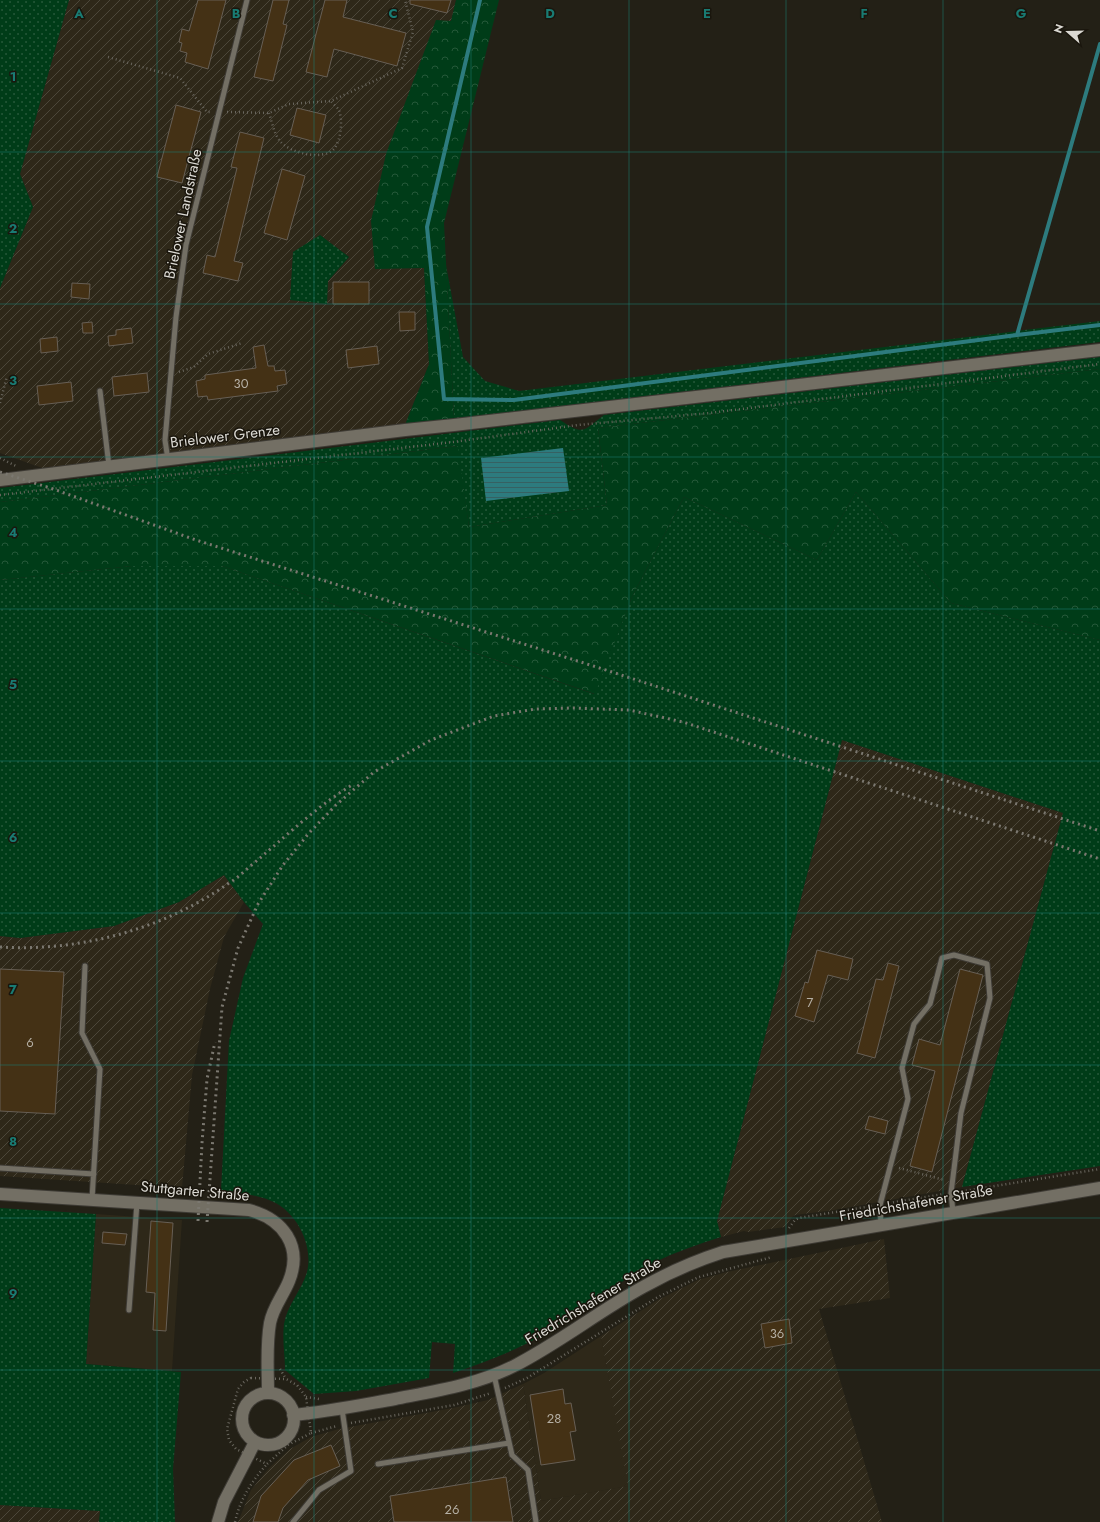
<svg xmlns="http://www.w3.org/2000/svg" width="1100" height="1522" font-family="Jost,sans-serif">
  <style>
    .built { fill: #2e2819 }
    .industrial { fill: url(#industrial-furrows); fill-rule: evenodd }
    .grass { fill: url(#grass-dots) }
    .forest { fill: url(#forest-crowns) }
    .water { fill: url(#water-rules) }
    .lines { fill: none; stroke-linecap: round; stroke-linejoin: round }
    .stream { stroke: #2d7b7e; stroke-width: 4 }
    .building { fill: #443115; stroke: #675f55 }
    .lane-casing { stroke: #3e3b35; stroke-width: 7 }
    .secondary-casing { stroke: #3e3b35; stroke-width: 14 }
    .path { stroke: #6a675f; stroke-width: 2.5; stroke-dasharray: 1 3; stroke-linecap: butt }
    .lane { stroke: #736f64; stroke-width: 5 }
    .secondary { stroke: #736f64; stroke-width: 12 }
    .rail { stroke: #7b7870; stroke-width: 3; stroke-dasharray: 2 4; stroke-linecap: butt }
    .grid { fill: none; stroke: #197b73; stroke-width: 1; stroke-opacity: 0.55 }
    .labels { text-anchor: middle; stroke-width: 3; stroke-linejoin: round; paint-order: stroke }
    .number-label { font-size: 13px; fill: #b5afa4 }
    .street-label { font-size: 15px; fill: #dbd9d3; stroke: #1a160d }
    .grid-label { font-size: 13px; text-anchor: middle; font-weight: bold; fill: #197b73; stroke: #1a160d; stroke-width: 3; stroke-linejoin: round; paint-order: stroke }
  </style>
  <defs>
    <pattern id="industrial-furrows" width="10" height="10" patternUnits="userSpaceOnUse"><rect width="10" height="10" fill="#2e2819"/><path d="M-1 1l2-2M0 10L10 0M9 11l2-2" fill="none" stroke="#4c473a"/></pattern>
    <pattern id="grass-dots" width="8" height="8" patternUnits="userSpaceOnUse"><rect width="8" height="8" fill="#003c18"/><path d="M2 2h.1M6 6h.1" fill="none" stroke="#255839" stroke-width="1.8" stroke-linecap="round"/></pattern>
    <pattern id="forest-crowns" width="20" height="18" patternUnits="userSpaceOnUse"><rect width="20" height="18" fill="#003c18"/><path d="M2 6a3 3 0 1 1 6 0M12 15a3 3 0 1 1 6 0" fill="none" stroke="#255839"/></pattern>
    <pattern id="water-rules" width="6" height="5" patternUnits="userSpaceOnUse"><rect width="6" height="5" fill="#2d7b7e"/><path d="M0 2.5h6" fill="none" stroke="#366162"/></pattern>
  </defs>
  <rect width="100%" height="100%" fill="#232016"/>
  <path class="built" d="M 96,1214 L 182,1220 L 172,1371 L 86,1364 Z
    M 601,1336 L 629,1486 L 541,1501 L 523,1384 L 544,1373 Z"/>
  <path class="industrial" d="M 69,0 L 456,0 L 451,22 L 436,20 L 424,268 L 429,364 L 405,425 L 48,470 L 0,453 L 0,288 L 33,207 L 20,174 ZM 320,235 L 349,257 L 328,281 Z
    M 842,740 L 1063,813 L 962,1187 L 834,1210 L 795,1215 L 792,1217 L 785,1227 L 748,1232 L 744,1231 L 721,1237 L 717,1221 Z
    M 224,875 L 244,902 L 224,937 L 210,989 L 192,1075 L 182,1188 L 0,1176 L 0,936 L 20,938 L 114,926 L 179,902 Z
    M 884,1239 L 890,1298 L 819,1309 L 882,1522 L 238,1522 L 251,1490 L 269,1468 L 290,1449 L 311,1437 L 339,1429 L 453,1408 L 488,1400 L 523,1384 L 541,1501 L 628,1486 L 601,1336 L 658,1300 L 698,1280 L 727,1272 Z
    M 0,1505 L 100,1511 L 99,1522 L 0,1522 Z"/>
  <path class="grass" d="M 0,0 L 69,0 L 20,174 L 33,207 L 0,288 Z
    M 320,235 L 349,257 L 328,281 L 327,304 L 290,300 L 293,252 Z
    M 446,265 L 463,357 L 485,381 L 519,391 L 1100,321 L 1100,342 L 454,419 Z
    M 1100,357 L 1100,369 L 598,428 L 607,505 L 469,527 L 457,446 L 0,502 L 0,488 L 560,420 C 584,436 583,431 604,415 Z
    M 856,492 L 951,603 L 1100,640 L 1100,1166 L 962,1187 L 1063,813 L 842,740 L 717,1221 L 721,1237 C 698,1244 676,1252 655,1262 C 614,1284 578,1314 537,1338 C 510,1353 483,1363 453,1373 L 455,1344 L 432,1342 L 429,1378 L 356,1391 L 314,1394 L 285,1370 C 285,1355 282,1339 284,1324 C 287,1305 302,1290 307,1272 C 314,1244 295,1209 269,1200 C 254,1194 237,1193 221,1190 L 229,1041 L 243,978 L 263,924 L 244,902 L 224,875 L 179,902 L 114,926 L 20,938 L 0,936 L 0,580 L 132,566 L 222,566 L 594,694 L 632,597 L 684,497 L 817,560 Z
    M 0,1208 L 96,1214 L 86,1364 L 181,1372 L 173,1469 L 175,1522 L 99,1522 L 100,1511 L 0,1505 Z"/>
  <path class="forest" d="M 456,0 L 499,0 L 444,223 L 454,419 L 405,425 L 429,364 L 424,268 L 375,269 L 371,221 L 386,154 L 436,20 L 451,21 Z
    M 1100,369 L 1100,640 L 951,603 L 856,492 L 817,560 L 684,497 L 632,597 L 595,694 L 222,566 L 132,566 L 0,580 L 0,502 L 458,446 L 469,527 L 607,505 L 598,428 Z"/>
  <path class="water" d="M 563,448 L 569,491 L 486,501 L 481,458 Z"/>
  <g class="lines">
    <path class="stream" d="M 480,0 L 427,227 L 444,399 L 514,400 L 1017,335 L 1100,44
      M 1017,335 L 1100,325"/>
  </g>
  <path class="building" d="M 198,0 L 226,0 L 208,69 L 185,62 L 187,53 L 180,51 L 182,43 L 179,42 L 182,29 L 189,31 Z
    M 273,0 L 289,0 L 283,24 L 287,25 L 273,81 L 254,77 Z
    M 325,0 L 347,0 L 343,17 L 406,33 L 397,66 L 334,49 L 327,77 L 306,72 Z
    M 410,0 L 451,0 L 447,13 L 410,4 Z
    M 176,105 L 201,112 L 182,183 L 157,177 Z
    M 297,108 L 326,115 L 319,143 L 290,135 Z
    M 240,132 L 264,138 L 234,261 L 243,263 L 238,281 L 203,273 L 207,255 L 215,257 L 237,168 L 231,167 Z
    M 282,169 L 305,176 L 287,240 L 264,233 Z
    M 333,282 L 369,282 L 369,304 L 333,304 Z
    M 72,283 L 90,284 L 89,299 L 71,297 Z
    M 399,312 L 415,312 L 415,330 L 400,331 Z
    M 92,322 L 93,333 L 83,333 L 82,323 Z
    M 131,328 L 133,343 L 109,346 L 108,336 L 116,335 L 116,330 Z
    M 57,337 L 58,351 L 41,353 L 40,339 Z
    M 264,345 L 268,366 L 274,366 L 275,371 L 285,370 L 287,384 L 277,386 L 278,391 L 208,400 L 207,396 L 198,397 L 196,381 L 205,379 L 205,375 L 256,368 L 253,347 Z
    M 377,346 L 379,364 L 348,368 L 346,350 Z
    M 147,373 L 149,392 L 114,396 L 112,377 Z
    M 71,382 L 73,401 L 39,405 L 37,386 Z
    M 817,950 L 853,959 L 848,980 L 828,975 L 814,1022 L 795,1016 L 805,982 L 808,983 Z
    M 888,963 L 899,966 L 875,1058 L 857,1053 L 876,979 L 883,980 Z
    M 0,969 L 64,972 L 55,1114 L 0,1111 Z
    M 960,969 L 983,975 L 932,1172 L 910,1166 L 935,1071 L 912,1065 L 919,1039 L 940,1045 Z
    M 869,1116 L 888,1121 L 885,1134 L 865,1129 Z
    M 151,1221 L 173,1223 L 166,1331 L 153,1330 L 155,1293 L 146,1292 Z
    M 103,1232 L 127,1234 L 125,1245 L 102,1243 Z
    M 789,1319 L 792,1343 L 765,1348 L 761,1324 Z
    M 563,1389 L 565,1404 L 571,1403 L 576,1431 L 570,1432 L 575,1460 L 541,1465 L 530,1395 Z
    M 331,1445 L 340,1466 L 308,1480 L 283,1508 L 278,1522 L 253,1522 L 261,1496 L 294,1460 Z
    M 506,1477 L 513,1522 L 394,1522 L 390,1496 Z"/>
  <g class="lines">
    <defs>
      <path id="lane" d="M 100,391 L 109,466
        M 168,460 L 165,440 L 176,317 L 186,245 L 247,0
        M 85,966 L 82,1033 L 100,1069 L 92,1199
        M 0,1168 L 94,1174
        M 881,1224 L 880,1205 L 908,1099 L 902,1068 L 914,1024 L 930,1004 L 942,958 L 954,955 L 987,964 L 990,998 L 961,1113 L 951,1193 L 953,1212
        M 129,1310 L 137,1203
        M 494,1375 L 512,1455 L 528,1470 L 536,1522
        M 378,1464 L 509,1443
        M 293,1522 L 319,1490 L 351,1471 L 342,1409"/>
      <path id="secondary" d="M 0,480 L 405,430 L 454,425 L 1100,350
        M 0,1194 L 249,1210 C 283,1219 303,1246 289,1281 C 283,1296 273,1307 270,1323 C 266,1346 268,1370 268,1393
        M242 1419a26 26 0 1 1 52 0a26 26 0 1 1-52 0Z
        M 293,1415 C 327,1412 361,1405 395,1399 C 436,1391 476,1385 514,1366 C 559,1343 599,1311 643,1287 C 668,1273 695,1261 723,1252 L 1100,1188
        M 218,1522 L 224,1502 L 255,1442"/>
    </defs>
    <use href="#lane" class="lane-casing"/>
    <use href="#secondary" class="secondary-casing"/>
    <path class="path" d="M 108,57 L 180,78 L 207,112 L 210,112
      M 227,112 L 269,113 L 289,104 L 331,101 L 402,68 L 413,32 L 405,0
      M 269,113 C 272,122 274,134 280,141 C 289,153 323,161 334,149 C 341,140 343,121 339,110 C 337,107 333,104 331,101
      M 179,372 L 194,367 L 208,354 L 242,343
      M 0,403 L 7,376
      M 0,458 L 16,466
      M 0,495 L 453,442 L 578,425 L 710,413 L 1100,364
      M 899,1168 L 944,1180
      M 958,1192 L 1100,1169
      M 889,1203 L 944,1194
      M 789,1228 L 795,1220 L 799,1218 L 872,1206
      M 280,1369 L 286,1379
      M 251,1378 L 286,1379 L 297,1385 L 306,1397 L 311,1433 L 288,1445 L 267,1464 L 236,1449 L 229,1440 L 227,1429 L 238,1389 L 244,1382 Z
      M 505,1388 L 527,1378 L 658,1297 L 699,1277 L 772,1257
      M 306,1397 L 319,1399
      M 351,1423 L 454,1405 L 491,1393
      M 311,1433 L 337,1426
      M 235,1522 C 240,1499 252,1481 267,1464"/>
    <use href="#lane" class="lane"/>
    <use href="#secondary" class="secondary"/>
    <path class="rail" d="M 0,472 L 53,489 L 196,540 L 609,671 L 1100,831
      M 0,947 C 80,952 164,929 229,883 C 238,878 245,870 253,864 C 285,837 316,807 352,785
      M 198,1221 L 202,1143 L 207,1079 L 215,1042
      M 207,1222 L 222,1007 L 238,948 L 258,904 L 283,865 L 309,833 L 336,805 L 374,772 L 431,740 L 494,716 L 535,709 L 573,708 L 629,710 L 683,722 L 1100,859"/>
  </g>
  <path class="grid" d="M 157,0 L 157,1522M 314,0 L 314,1522M 471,0 L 471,1522M 629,0 L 629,1522M 786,0 L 786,1522M 943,0 L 943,1522M 0,152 L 1100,152M 0,304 L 1100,304M 0,457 L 1100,457M 0,609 L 1100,609M 0,761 L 1100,761M 0,913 L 1100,913M 0,1065 L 1100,1065M 0,1218 L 1100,1218M 0,1370 L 1100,1370"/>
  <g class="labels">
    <g class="number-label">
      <text x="241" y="388">30</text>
      <text x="810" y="1007">7</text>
      <text x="30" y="1047">6</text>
      <text x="777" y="1338">36</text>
      <text x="554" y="1423">28</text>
      <text x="452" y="1514">26</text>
    </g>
    <g class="street-label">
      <text transform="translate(183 214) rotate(-78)" y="5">Brielower Landstraße</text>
      <text transform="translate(225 436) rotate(-7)" y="5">Brielower Grenze</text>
      <text transform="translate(195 1191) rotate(5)" y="5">Stuttgarter Straße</text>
      <text transform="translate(916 1203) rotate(-10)" y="5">Friedrichshafener Straße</text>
      <text transform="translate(593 1301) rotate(-31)" y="5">Friedrichshafener Straße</text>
    </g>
  </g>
  <g class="grid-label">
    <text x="79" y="18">A</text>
    <text x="236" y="18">B</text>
    <text x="393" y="18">C</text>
    <text x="550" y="18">D</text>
    <text x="707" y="18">E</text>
    <text x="864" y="18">F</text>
    <text x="1021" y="18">G</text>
    <text x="13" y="81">1</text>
    <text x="13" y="233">2</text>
    <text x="13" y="385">3</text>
    <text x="13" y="537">4</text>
    <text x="13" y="689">5</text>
    <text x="13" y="842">6</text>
    <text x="13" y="994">7</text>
    <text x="13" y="1146">8</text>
    <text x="13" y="1298">9</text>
  </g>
  <g transform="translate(1068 32) rotate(290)" stroke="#1a160d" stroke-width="3" paint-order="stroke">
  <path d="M0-3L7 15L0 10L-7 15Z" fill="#dbd9d3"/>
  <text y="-6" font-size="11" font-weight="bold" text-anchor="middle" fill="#dbd9d3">N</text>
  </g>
</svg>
